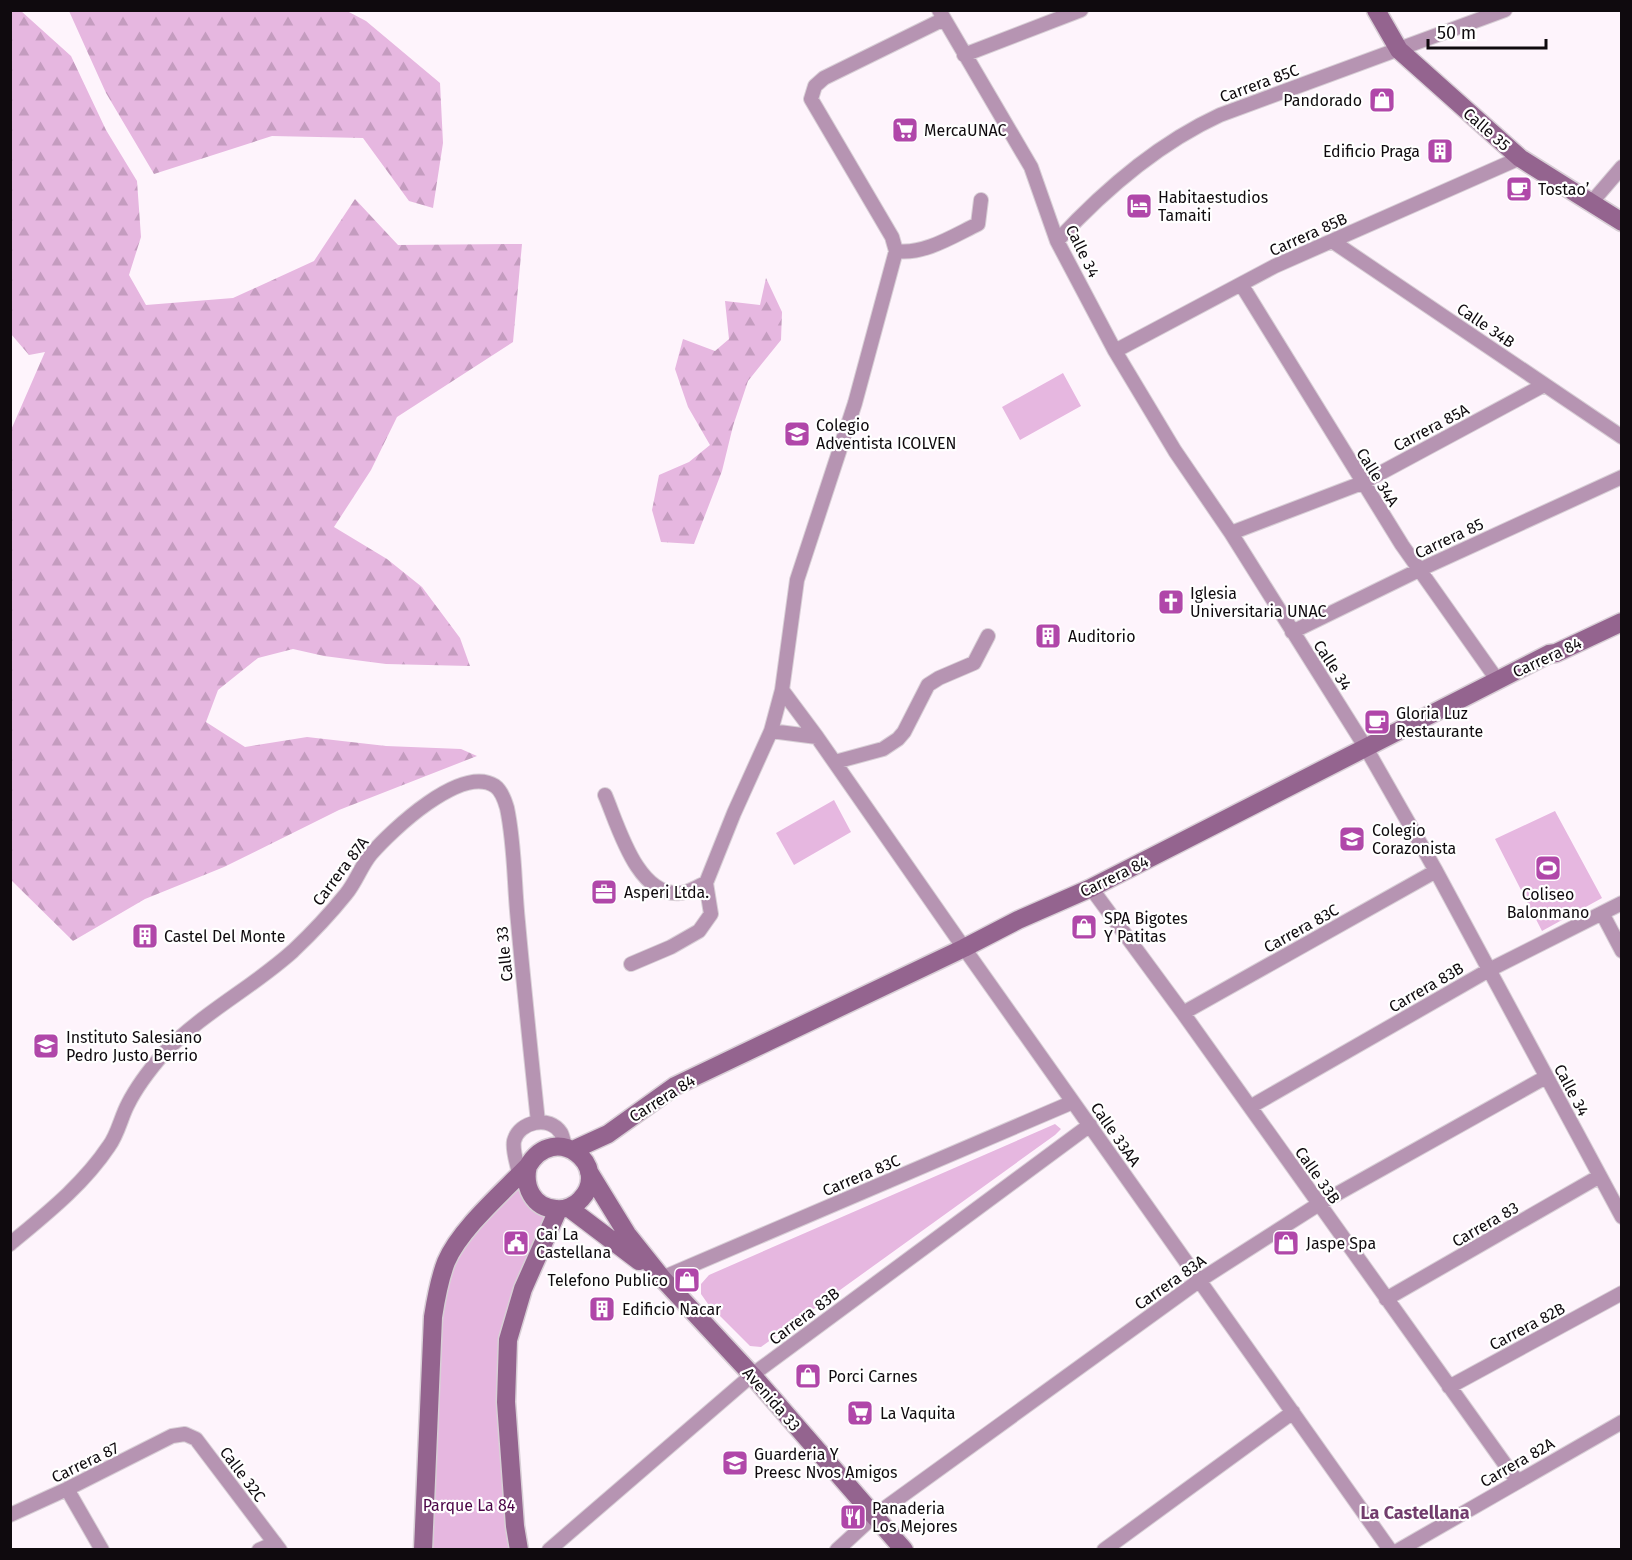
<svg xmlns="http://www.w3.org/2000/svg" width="1632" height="1560" font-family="'Fira Sans',sans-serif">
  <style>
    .forest { fill: url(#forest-firs) }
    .park { fill: #e6b7e0 }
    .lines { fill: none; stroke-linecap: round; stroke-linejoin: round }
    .street-casing { stroke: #d8cfd6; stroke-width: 16 }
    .secondary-casing { stroke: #d8cfd6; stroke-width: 21 }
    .street { stroke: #b694b2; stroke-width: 14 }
    .secondary { stroke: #94648f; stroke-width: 18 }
    .labels { text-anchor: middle; stroke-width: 4.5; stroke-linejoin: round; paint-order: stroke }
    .street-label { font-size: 16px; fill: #0f0a0e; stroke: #fff }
    .poi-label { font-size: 16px; fill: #0f0a0e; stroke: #fff; text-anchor: start }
    .park-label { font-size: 16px; fill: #4b0447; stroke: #fff }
    .neighbourhood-label { font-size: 18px; font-weight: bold; fill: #723d6d; stroke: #fff }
  </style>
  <defs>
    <pattern id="forest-firs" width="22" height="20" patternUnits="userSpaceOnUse" patternTransform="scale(1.5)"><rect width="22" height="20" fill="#e6b7e0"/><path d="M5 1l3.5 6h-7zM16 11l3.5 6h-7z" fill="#c49cbf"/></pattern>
  </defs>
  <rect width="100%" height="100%" fill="#fef4fc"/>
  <path class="forest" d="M 10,11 L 21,11 L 71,56 L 106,130 L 137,181 L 141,237 L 129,275 L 146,305 L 233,298 L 314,261 L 355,199 L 398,245 L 522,244 L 513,342 L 397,417 L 371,470 L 334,527 L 387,559 L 422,587 L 460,638 L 470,666 L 386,664 L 324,656 L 293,649 L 258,658 L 218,690 L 206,722 L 245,747 L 307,737 L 386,746 L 461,749 L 477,756 L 339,810 L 224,867 L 145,899 L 73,941 L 11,880 L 11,430 L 45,352 L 29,355 L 11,334 Z
    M 69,11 L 347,11 L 366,21 L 440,83 L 443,143 L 433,208 L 409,201 L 363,138 L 272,136 L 154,174 L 106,93 Z
    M 766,278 L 782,312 L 781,340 L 748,381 L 733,426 L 722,471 L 694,544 L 661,542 L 652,510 L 659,475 L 689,462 L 710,445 L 688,407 L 675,369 L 683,339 L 715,351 L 729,339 L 725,301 L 760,305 Z"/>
  <path class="park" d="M 1063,373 L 1081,406 L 1020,440 L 1002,407 Z
    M 834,800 L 851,832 L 794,865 L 776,833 Z
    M 1555,811 L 1602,898 L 1542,931 L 1495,839 Z
    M 1055,1124 L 1061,1129 L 1055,1135 L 761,1347 L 750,1346 L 708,1304 L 701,1294 L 701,1284 L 709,1275 Z
    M 526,1180 L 558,1210 L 508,1340 L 520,1549 L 423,1550 L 444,1268 L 471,1226 Z"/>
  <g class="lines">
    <defs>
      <path id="street" d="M 939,10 L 1031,167 L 1057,241 L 1115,351 L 1175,451 L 1231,533 L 1366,748 L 1436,871 L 1622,1217
        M 964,55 L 1081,10
        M 1591,203 L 1622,167
        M 1057,241 C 1104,190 1157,144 1220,115 L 1505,10
        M 1332,241 L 1622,437
        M 896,251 C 924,255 953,236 978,224 L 981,200
        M 1241,284 L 1402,545 L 1498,681
        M 1115,351 L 1275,266 L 1520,158
        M 1231,533 L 1362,483 L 1544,385
        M 1292,632 L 1419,570 L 1622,477
        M 782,690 L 817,737 L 964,948 L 1390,1550
        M 771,731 L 817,737
        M 835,762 L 883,749 L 898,739 L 904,732 L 928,685 L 939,678 L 974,663 L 988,636
        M 605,795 C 618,825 637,897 680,893 C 688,893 698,886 706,883 L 734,813 L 771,731 L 782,690 L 797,580 L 855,403 L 896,251 L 892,237 L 811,99 L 815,86 L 824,78 L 944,19
        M 1091,888 L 1183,1013 L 1517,1481
        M 1602,913 L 1622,951
        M 631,964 L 671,947 L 699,931 L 711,914 L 706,883
        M 1183,1013 L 1436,871
        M 1250,1107 L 1489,970 L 1622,903
        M 519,1175 C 518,1165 512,1151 514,1141 C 519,1121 550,1115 561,1133 C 563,1137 564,1143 565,1147
        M 10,1244 C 46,1214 83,1185 109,1146 C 118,1134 121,1117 128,1104 C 137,1086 151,1068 164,1053 C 202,1013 252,988 293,951 C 312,933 330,914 346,894 C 356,882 361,866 371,854 C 391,831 461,764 495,786 C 502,791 505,801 507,808 C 515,846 514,884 518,922 C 524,989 531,1055 538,1122
        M 662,1278 L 1073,1102
        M 1386,1299 L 1600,1176
        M 1449,1387 L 1622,1293
        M 67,1489 L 102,1550
        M 10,1515 L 67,1489 L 172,1436 L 185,1434 L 196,1439 L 280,1550
        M 259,1550 L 275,1543
        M 549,1550 L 752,1375 L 1090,1125
        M 837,1550 L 874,1516 L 1200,1280 L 1319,1204 L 1546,1077
        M 1104,1550 L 1293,1412
        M 1399,1550 L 1622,1422"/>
      <path id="secondary" d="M 1376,10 L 1399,50 L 1520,158 L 1622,222
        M 573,1150 L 608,1134 L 675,1086 L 964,948 L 1018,920 L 1091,888 L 1549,654 L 1556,653 L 1622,622
        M 589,1172 L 627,1234 L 662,1278 L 752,1375 L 904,1550
        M 569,1208 L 639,1261
        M 423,1550 L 433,1317 C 436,1298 439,1280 446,1262 C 460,1229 503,1192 528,1166 C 555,1120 612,1166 581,1199 C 575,1206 565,1210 556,1209 C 533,1208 523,1186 528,1166
        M 519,1550 L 515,1526 L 506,1402 L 508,1340 L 523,1289 L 558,1210"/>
    </defs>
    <use href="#street" class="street-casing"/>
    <use href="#secondary" class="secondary-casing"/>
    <use href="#street" class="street"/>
    <use href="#secondary" class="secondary"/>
  </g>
  <defs>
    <symbol id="shop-square" viewBox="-11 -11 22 22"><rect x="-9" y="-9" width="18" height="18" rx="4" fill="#b047a9" stroke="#fff"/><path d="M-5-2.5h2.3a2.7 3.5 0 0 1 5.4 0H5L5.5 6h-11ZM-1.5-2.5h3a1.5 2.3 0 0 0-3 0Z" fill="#fff"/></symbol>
    <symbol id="supermarket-square" viewBox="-11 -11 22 22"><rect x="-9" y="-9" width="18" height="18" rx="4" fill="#b047a9" stroke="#fff"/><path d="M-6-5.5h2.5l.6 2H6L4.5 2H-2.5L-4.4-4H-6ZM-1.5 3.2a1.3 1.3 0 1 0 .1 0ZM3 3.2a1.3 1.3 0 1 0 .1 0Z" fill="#fff"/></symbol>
    <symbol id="building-square" viewBox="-11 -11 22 22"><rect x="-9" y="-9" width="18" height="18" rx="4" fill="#b047a9" stroke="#fff"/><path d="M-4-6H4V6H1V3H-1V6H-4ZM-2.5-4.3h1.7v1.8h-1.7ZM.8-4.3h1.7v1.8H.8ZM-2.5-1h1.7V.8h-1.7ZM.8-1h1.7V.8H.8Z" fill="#fff"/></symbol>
    <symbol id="cafe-square" viewBox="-11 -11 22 22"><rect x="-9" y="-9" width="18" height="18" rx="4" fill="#b047a9" stroke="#fff"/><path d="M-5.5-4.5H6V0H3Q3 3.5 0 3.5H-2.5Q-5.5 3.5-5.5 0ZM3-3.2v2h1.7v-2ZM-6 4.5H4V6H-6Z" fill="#fff"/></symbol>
    <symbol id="hotel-square" viewBox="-11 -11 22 22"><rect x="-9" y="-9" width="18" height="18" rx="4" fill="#b047a9" stroke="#fff"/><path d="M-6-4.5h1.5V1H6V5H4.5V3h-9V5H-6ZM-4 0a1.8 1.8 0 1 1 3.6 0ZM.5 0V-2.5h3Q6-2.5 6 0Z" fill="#fff"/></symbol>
    <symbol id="university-square" viewBox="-11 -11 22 22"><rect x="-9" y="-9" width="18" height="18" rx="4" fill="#b047a9" stroke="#fff"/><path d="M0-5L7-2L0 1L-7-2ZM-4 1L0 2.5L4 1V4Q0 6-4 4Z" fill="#fff"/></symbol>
    <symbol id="church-square" viewBox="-11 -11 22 22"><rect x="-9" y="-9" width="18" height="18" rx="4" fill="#b047a9" stroke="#fff"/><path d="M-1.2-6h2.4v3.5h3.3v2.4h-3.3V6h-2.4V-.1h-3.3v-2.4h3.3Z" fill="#fff"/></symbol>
    <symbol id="stadium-square" viewBox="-11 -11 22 22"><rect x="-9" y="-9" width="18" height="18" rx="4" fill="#b047a9" stroke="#fff"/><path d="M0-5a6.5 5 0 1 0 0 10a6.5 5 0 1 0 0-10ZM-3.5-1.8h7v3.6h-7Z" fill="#fff"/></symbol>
    <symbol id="office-square" viewBox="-11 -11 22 22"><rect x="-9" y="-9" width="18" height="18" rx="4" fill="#b047a9" stroke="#fff"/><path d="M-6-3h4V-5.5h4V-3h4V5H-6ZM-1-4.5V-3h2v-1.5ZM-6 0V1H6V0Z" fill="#fff"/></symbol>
    <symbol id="school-square" viewBox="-11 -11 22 22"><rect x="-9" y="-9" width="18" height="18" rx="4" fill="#b047a9" stroke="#fff"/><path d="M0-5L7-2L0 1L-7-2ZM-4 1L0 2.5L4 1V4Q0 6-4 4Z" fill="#fff"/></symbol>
    <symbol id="civic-square" viewBox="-11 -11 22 22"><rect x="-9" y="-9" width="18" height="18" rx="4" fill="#b047a9" stroke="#fff"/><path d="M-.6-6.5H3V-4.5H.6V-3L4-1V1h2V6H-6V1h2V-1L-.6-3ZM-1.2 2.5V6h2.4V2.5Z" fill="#fff"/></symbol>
    <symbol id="restaurant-square" viewBox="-11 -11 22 22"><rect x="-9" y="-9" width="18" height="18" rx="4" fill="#b047a9" stroke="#fff"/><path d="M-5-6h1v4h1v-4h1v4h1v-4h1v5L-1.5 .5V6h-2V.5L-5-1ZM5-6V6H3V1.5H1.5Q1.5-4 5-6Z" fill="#fff"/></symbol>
  </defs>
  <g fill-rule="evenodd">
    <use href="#shop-square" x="1367" y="85" width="30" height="30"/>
    <use href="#supermarket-square" x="890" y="115" width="30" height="30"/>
    <use href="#building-square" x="1425" y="136" width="30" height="30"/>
    <use href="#cafe-square" x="1504" y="174" width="30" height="30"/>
    <use href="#hotel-square" x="1124" y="191" width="30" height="30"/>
    <use href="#university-square" x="782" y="419" width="30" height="30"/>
    <use href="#church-square" x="1156" y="587" width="30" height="30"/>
    <use href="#building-square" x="1033" y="621" width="30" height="30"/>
    <use href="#cafe-square" x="1362" y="707" width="30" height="30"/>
    <use href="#university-square" x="1337" y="824" width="30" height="30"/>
    <use href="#stadium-square" x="1533" y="853" width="30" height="30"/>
    <use href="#office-square" x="589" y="877" width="30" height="30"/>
    <use href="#shop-square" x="1069" y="912" width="30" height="30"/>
    <use href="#building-square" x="130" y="921" width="30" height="30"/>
    <use href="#school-square" x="31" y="1031" width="30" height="30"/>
    <use href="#civic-square" x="501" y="1228" width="30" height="30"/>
    <use href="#shop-square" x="1271" y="1228" width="30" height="30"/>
    <use href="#shop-square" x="672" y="1265" width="30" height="30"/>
    <use href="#building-square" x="587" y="1294" width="30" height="30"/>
    <use href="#shop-square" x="793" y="1361" width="30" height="30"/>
    <use href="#supermarket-square" x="845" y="1398" width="30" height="30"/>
    <use href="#school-square" x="720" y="1448" width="30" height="30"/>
    <use href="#restaurant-square" x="838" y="1502" width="30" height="30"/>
  </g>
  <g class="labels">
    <g class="street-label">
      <text transform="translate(1259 83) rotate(-20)" y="6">Carrera 85C</text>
      <text transform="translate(1487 129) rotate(41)" y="6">Calle 35</text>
      <text transform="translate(1308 234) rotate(-24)" y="6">Carrera 85B</text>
      <text transform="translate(1083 251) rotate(64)" y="6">Calle 34</text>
      <text transform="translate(1486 325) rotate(34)" y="6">Calle 34B</text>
      <text transform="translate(1431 427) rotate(-28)" y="6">Carrera 85A</text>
      <text transform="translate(1378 477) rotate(58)" y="6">Calle 34A</text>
      <text transform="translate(1449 538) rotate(-25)" y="6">Carrera 85</text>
      <text transform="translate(1547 657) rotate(-25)" y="6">Carrera 84</text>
      <text transform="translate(1333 665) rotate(57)" y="6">Calle 34</text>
      <text transform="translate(340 871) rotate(-53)" y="6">Carrera 87A</text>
      <text transform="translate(1114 876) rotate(-26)" y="6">Carrera 84</text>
      <text transform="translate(1301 928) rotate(-29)" y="6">Carrera 83C</text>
      <text transform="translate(504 954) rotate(-96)" y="6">Calle 33</text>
      <text transform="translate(1426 987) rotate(-30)" y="6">Carrera 83B</text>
      <text transform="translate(1572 1090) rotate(62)" y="6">Calle 34</text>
      <text transform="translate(662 1098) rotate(-32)" y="6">Carrera 84</text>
      <text transform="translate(1116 1134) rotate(55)" y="6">Calle 33AA</text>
      <text transform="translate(861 1175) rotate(-23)" y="6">Carrera 83C</text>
      <text transform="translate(1318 1175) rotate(55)" y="6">Calle 33B</text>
      <text transform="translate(1485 1224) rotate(-30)" y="6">Carrera 83</text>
      <text transform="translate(1170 1282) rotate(-35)" y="6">Carrera 83A</text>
      <text transform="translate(804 1316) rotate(-37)" y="6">Carrera 83B</text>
      <text transform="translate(1527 1326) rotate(-28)" y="6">Carrera 82B</text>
      <text transform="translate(772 1399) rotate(49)" y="6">Avenida 33</text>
      <text transform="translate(85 1462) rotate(-26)" y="6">Carrera 87</text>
      <text transform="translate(1517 1462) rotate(-30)" y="6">Carrera 82A</text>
      <text transform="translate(243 1474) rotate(53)" y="6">Calle 32C</text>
    </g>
    <g class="poi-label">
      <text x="1362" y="106" text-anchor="end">Pandorado</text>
      <text x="924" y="136">MercaUNAC</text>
      <text x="1420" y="157" text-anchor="end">Edificio Praga</text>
      <text x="1538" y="195">Tostao’</text>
      <text x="1158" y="203">Habitaestudios<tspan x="1158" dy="18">Tamaiti</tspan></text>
      <text x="816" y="431">Colegio<tspan x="816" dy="18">Adventista ICOLVEN</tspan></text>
      <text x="1190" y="599">Iglesia<tspan x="1190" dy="18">Universitaria UNAC</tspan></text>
      <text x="1068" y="642">Auditorio</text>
      <text x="1396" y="719">Gloria Luz<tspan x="1396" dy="18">Restaurante</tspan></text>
      <text x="1372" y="836">Colegio<tspan x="1372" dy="18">Corazonista</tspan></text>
      <text x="624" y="898">Asperi Ltda.</text>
      <text x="1548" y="900" text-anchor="middle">Coliseo<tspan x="1548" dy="18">Balonmano</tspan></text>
      <text x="1104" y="924">SPA Bigotes<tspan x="1104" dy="18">Y Patitas</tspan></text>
      <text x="164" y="942">Castel Del Monte</text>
      <text x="66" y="1043">Instituto Salesiano<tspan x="66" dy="18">Pedro Justo Berrio</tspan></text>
      <text x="536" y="1240">Cai La<tspan x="536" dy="18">Castellana</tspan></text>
      <text x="1306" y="1249">Jaspe Spa</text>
      <text x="668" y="1286" text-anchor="end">Telefono Publico</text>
      <text x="622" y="1315">Edificio Nacar</text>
      <text x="828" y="1382">Porci Carnes</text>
      <text x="880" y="1419">La Vaquita</text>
      <text x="754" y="1460">Guarderia Y<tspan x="754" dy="18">Preesc Nvos Amigos</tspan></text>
      <text x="872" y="1514">Panaderia<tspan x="872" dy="18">Los Mejores</tspan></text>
    </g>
    <g class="park-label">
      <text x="469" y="1511">Parque La 84</text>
    </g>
    <g class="neighbourhood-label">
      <text x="1415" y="1519">La Castellana</text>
    </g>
  </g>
  <rect width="1632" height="1560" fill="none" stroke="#0f0a0e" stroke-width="24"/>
  <path d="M1428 39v9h118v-9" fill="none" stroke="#0f0a0e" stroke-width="3"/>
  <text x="1437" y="39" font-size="18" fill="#0f0a0e" stroke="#ffffff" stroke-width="4.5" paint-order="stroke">50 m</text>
</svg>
